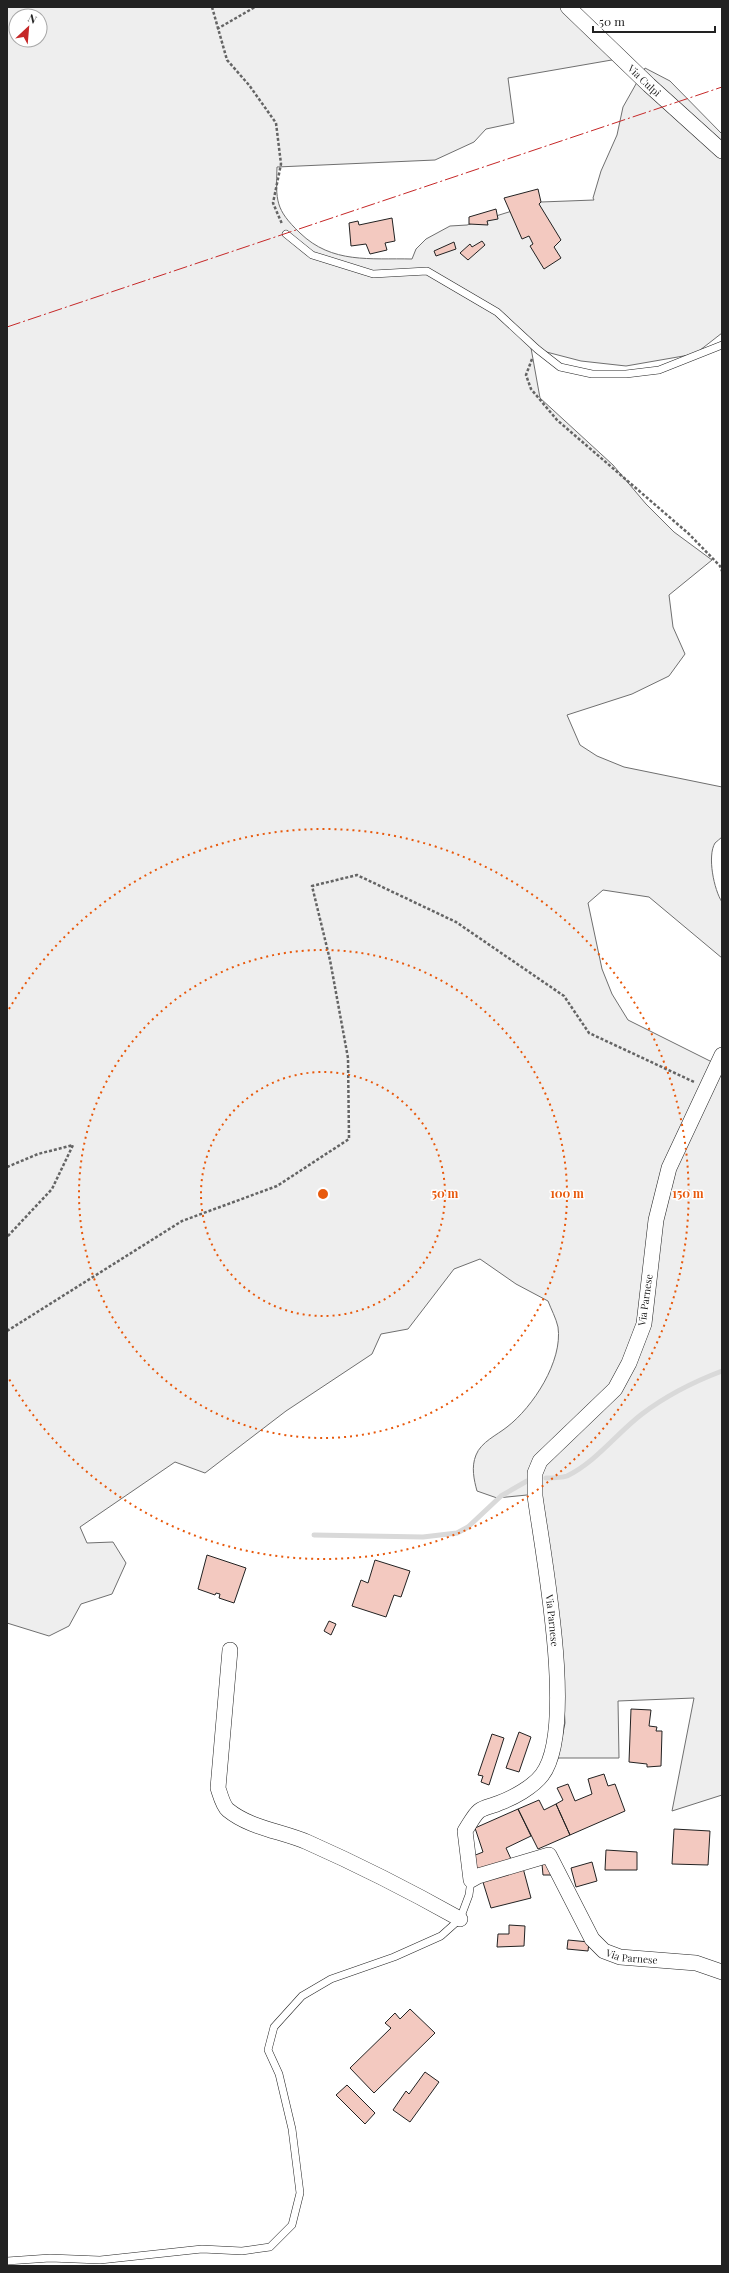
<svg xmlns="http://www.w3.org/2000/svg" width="729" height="2273" font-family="'Playfair Display',serif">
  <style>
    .green { fill: #eee; stroke: #6f6f6f; fill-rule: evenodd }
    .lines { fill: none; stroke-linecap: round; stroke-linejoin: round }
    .stream { stroke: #d9d9d9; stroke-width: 5 }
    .building { fill: #f3c9c0; stroke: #222 }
    .service-casing { stroke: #222; stroke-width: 8 }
    .minor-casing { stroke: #222; stroke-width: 16 }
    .path { stroke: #646464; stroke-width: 2.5; stroke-dasharray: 3 2; stroke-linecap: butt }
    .service { stroke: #fff; stroke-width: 7 }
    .minor { stroke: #fff; stroke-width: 15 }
    .power { stroke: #c62828; stroke-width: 1; stroke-dasharray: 14 3 2 3; stroke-linecap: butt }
    .ring { fill: none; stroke: #e8590c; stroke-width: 2; stroke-dasharray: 2 4 }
    .labels { text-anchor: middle; stroke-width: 3; stroke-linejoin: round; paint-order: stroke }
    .street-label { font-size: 10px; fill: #222; stroke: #fff }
    .centre { fill: #e8590c; stroke: #fff; stroke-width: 2 }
    .ring-label { font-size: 12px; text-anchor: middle; font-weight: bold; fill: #e8590c; stroke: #fff; stroke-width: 3; stroke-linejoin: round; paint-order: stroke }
  </style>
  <rect width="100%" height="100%" fill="#fff"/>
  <path class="green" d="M 7,7 L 570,7 L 629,57 L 508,78 L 514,123 L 486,129 L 474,142 L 435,160 L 277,167 C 276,201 275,209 300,233 C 332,264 370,258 412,259 L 416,249 L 426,239 L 450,226 L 467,225 L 541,202 L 594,200 L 593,198 L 601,171 L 617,135 L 623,107 L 645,68 L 670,81 L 722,134 L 722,333 L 695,354 L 626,366 L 581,361 L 531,348 L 540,398 L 613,465 L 646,504 L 674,532 L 712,560 L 669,595 L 673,627 L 685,654 L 669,676 L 632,694 L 567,715 L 580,745 L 597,756 L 624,767 L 722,787 L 722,837 C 720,839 717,841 715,843 C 707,856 714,890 722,902 L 722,958 L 649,897 L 603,890 L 588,903 L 602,969 L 612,994 L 628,1020 L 722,1067 L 722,1795 L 672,1811 L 694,1698 L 618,1701 L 619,1758 L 558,1758 L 565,1723 L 563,1684 L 537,1494 L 497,1498 L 477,1491 C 474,1480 471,1467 476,1455 C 481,1442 497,1435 507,1427 C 533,1407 563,1361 558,1327 C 556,1318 551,1309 548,1301 L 516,1284 L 480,1259 L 454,1269 L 408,1329 L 381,1334 L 372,1354 L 286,1411 L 205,1473 L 175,1462 L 80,1527 L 87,1543 L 113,1542 L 126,1563 L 112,1594 L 81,1604 L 69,1626 L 49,1636 L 7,1623 ZM 16,16 L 40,16 L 40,40 L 16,40 Z"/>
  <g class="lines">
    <path class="stream" d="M 546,1478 C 552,1478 561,1478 567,1476 C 596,1462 617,1433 642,1414 C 667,1395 693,1382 722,1371
      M 314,1535 L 423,1537 L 457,1533 L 468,1527 L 501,1496 L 527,1481"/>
  </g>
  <path class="building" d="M 538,189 L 541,202 L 539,204 L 561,240 L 554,247 L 561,258 L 544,269 L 530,246 L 533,244 L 529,236 L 522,239 L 504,198 Z
    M 496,209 L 498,219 L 487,221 L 488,225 L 469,224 L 469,217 Z
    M 392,218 L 395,241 L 385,243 L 387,250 L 370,254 L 366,244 L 351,246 L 349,223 L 358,221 L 359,225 Z
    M 482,241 L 485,245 L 468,260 L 460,253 L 470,244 L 472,247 Z
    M 454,242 L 456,249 L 436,256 L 434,251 Z
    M 207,1555 L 246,1568 L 234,1603 L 219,1598 L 220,1594 L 216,1593 L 215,1595 L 198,1589 Z
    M 375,1560 L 410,1571 L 401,1597 L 394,1595 L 386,1617 L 352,1606 L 361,1580 L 368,1583 Z
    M 329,1621 L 336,1624 L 331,1635 L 324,1631 Z
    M 631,1709 L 651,1710 L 649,1726 L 657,1727 L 656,1731 L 662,1731 L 661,1766 L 647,1767 L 647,1764 L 629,1762 Z
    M 519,1732 L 531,1737 L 519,1772 L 506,1768 Z
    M 492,1734 L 504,1738 L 489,1785 L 481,1782 L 483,1776 L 478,1775 Z
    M 604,1774 L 608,1786 L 615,1784 L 625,1811 L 570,1835 L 556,1804 L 563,1800 L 557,1788 L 568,1784 L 575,1801 L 592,1794 L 588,1779 Z
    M 539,1800 L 544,1810 L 556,1804 L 570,1835 L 538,1849 L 518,1809 Z
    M 518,1809 L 531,1836 L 506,1848 L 511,1859 L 478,1872 L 473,1856 L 483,1852 L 475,1828 Z
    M 674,1829 L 710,1831 L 708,1865 L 672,1864 Z
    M 606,1850 L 637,1852 L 637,1870 L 605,1870 Z
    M 550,1862 L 551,1875 L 543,1875 L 542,1864 Z
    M 592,1862 L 597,1881 L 576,1887 L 571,1868 Z
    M 523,1868 L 531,1898 L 491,1908 L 482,1879 Z
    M 509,1925 L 525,1926 L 524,1946 L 497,1947 L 498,1934 L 509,1934 Z
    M 568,1940 L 589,1942 L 588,1951 L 567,1949 Z
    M 410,2009 L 435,2033 L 374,2093 L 350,2068 L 391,2028 L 385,2023 L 395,2013 L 400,2019 Z
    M 425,2072 L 439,2082 L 410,2122 L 393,2110 L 406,2091 L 409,2094 Z
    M 347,2085 L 375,2113 L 365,2124 L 336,2095 Z"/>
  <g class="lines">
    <defs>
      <path id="service" d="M 286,234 L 312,255 L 373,274 L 427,271 L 497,312 L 537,349 L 560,367 L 592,374 L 626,374 L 659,370 L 722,345
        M 7,2261 L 50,2258 L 100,2260 L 202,2249 L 242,2251 L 270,2247 L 292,2225 L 300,2193 L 292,2129 L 279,2074 L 268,2050 L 274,2027 L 302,1996 L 331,1979 L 394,1957 L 441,1936 L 460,1919 L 469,1895 L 471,1880"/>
      <g id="minor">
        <path id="s1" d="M 568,7 L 649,85 L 722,151"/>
        <path id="s2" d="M 722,1055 L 669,1168 L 656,1220 L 644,1324 L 629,1363 L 615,1389 L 540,1461 L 535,1473 L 535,1496 C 543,1555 577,1729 542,1775 C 533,1787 513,1798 499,1803 C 493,1806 484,1807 479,1811 C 474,1815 469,1825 465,1831 L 471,1880 L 478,1876 L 549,1855 L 592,1939 L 604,1951 L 620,1957 L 696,1963 L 722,1972"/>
        <path d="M 230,1650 L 218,1788 C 220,1794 223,1806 228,1810 C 250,1828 281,1831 307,1842 C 359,1865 410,1891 460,1919"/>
      </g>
    </defs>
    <use href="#service" class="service-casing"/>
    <use href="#minor" class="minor-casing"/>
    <path class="path" d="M 212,7 L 227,60 L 249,85 L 276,123 L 281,164 L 273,203 L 282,224
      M 217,29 L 255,7
      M 532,359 L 526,375 L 531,389 L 557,420 L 689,534 L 720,566 L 722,571
      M 7,1167 L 38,1154 L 73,1145 L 52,1189 L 7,1237
      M 7,1331 L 182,1221 L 277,1186 L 349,1139 L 348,1058 L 330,960 L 312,886 L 357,875 L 456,922 L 564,996 L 589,1033 L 694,1082"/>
    <use href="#service" class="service"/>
    <use href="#minor" class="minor"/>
    <path class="power" d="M 7,327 L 722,87"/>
  </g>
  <g class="ring">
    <circle cx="323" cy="1194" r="122"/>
    <circle cx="323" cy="1194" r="244"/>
    <path d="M9 1009A365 365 0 1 1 9 1379"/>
  </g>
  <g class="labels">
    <g class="street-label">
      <text dy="4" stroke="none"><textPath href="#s1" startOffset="106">Via Culpi</textPath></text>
      <text transform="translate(645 1300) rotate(-82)" y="4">Via Parnese</text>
      <text dy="4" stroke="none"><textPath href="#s2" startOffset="620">Via Parnese</textPath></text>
      <text dy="4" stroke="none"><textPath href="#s2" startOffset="1147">Via Parnese</textPath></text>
    </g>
  </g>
  <circle cx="323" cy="1194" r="6" class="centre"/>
  <g class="ring-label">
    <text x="445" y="1198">50 m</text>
    <text x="567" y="1198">100 m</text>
    <text x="688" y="1198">150 m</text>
  </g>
  <rect width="729" height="2273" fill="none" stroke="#222222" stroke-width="16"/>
  <g transform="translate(28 28) rotate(26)"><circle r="19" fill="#ffffff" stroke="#a7a7a7"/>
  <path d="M0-3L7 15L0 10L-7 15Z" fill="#c62828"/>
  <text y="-6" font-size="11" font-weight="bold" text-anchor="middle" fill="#222222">N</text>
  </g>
  <path d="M593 26v6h122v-6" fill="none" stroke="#222222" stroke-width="2"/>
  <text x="599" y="26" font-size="12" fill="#222222" stroke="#ffffff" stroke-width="3" paint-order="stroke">50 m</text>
</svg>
